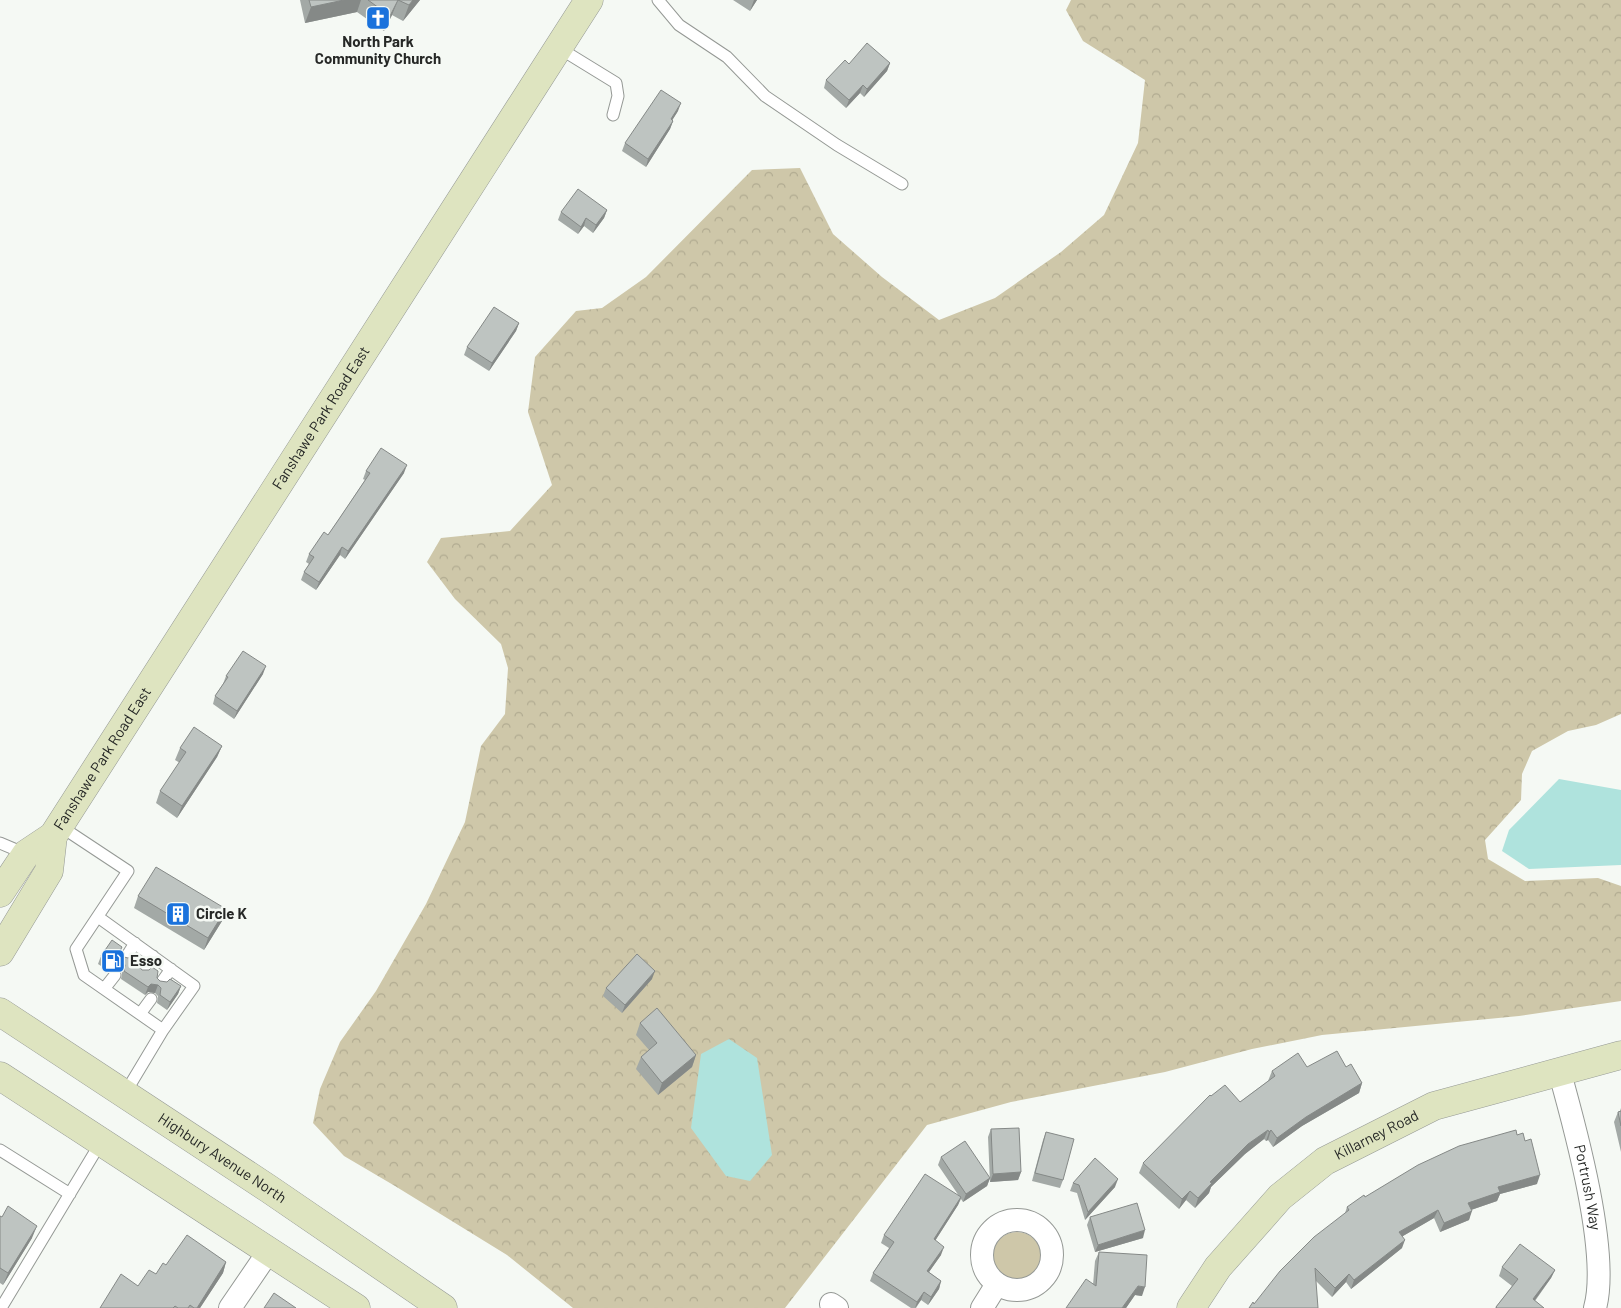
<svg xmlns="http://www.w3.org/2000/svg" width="1621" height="1308" font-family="Barlow,sans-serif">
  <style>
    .green { fill: #cec7a9 }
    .forest { fill: url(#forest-crowns) }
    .water { fill: #afe3dd }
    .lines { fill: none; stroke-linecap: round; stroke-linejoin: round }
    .lane-casing { stroke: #959995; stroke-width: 13 }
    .street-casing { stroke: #959995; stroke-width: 24 }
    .secondary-casing { stroke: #959995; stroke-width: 29 }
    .lane { stroke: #fff; stroke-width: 11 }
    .street { stroke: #fff; stroke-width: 22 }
    .secondary { stroke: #dee4c0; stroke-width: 28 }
    .wall { fill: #a3a9a6 }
    .shaded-wall { fill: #858987 }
    .building { fill: #bec4c1; stroke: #858987 }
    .labels { text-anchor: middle; stroke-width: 5; stroke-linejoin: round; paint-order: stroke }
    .poi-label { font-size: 15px; font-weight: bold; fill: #262826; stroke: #f5f9f4; text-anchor: start }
    .street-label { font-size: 15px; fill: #262826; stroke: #f5f9f4 }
  </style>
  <defs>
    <pattern id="forest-crowns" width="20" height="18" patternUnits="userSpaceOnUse" patternTransform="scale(1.25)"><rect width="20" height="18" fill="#cec7a9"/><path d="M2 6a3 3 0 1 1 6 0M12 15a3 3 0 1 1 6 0" fill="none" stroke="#b1ab91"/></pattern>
  </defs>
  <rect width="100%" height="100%" fill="#f5f9f4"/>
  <path class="green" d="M993 1256a24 24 0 1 1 48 0a24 24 0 1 1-48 0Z"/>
  <path class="forest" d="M 1071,0 L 1621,0 L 1621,714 L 1596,725 L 1568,731 L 1532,751 L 1522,774 L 1521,800 L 1485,840 L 1488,859 L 1525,881 L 1598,878 L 1621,886 L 1621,1001 L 1519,1016 L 1322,1035 L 1252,1049 L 1165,1072 L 1011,1102 L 927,1125 L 785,1308 L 573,1308 L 507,1255 L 395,1186 L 344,1156 L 313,1123 L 320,1089 L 340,1042 L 376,991 L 426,904 L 465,822 L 481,746 L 505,714 L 508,668 L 501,644 L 455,599 L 427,562 L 441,538 L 510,531 L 552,485 L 528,412 L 535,357 L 576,311 L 602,308 L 646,277 L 752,170 L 800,168 L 833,234 L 882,277 L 939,320 L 995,298 L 1061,252 L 1104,215 L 1138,143 L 1145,80 L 1083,41 L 1066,10 Z"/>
  <path class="water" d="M 1559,779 L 1621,790 L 1621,865 L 1529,869 L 1502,851 L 1509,830 Z
    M 729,1039 L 757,1058 L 772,1155 L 750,1181 L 726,1176 L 691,1128 L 701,1054 Z"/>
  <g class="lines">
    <defs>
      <path id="lane" d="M 658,0 L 679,25 L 727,57 L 765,96 L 837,145 L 902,184
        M 559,48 L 616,83 L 618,96 L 613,115
        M 60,826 L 128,871 L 76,949 L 84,975 L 163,1030 L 124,1095
        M 0,843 L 26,854
        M 98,917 L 194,986 L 163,1030
        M 125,959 L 135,943
        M 143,971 L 153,956
        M 161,983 L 171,969
        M 104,989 L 115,975
        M 140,1014 L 151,999
        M 0,1150 L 70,1194
        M 1,1308 L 101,1142"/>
      <g id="street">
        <path id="s1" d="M 1559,1070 C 1575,1127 1610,1254 1595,1308"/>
        <circle cx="1017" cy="1255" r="35"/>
        <path d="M 831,1304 L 837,1308"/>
        <path d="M 230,1308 L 269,1251"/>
        <path d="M 982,1308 L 997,1284"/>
      </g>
      <g id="secondary">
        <path id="s2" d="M 0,893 L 26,854 L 53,836 L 589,0"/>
        <path d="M 0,952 L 49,871 L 53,836"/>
        <path id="s3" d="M 0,1012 L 269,1189 L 443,1308"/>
        <path d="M 0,1076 L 356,1308"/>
        <path id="s4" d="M 1191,1308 L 1218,1267 L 1280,1197 L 1325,1161 L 1434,1106 L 1621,1055"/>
      </g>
    </defs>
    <use href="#lane" class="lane-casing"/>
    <use href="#street" class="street-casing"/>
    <use href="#secondary" class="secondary-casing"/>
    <use href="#lane" class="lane"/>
    <use href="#street" class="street"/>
    <use href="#secondary" class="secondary"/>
  </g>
  <path class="wall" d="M 300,0 L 420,0 L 403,21 L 392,15 L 384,31 L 357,12 L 305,23 Z
    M 733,0 L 757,0 L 750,11 Z
    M 890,63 L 887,71 L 864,97 L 860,93 L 846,108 L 824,88 L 826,80 L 849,64 Z
    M 678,111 L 672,120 L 673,121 L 670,129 L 646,167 L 622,151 L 625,143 Z
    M 607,210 L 604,218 L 593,233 L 584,226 L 578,234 L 558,220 L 561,212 Z
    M 519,323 L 516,331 L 489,371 L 464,355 L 467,347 Z
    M 366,471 L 404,473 L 345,559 L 340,555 L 316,590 L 301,580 L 304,572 L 309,564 L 306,562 L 309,554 L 328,535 L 339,519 L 365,480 L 363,479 Z
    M 263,674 L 234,719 L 213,704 L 215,696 L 223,684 L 226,676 Z
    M 222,746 L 217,757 L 177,818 L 156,803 L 160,791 L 180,763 L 175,760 L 180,748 Z
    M 138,896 L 226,909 L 222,921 L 204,950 L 134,908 Z
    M 120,951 L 124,957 L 139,966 L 142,970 L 157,978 L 160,981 L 181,986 L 178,994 L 167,1010 L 157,1003 L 158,996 L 155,993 L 148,992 L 145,995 L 121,979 L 122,973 L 119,969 L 113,968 L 109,971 L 98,964 L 101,956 Z
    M 652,979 L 622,1013 L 603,996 L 606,988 Z
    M 640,1023 L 696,1055 L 692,1067 L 658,1095 L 636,1069 L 641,1057 L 649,1050 L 636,1035 Z
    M 1307,1067 L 1346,1067 L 1362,1083 L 1359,1093 L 1302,1126 L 1273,1147 L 1268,1140 L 1266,1141 L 1264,1139 L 1245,1154 L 1211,1187 L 1209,1193 L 1195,1208 L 1186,1200 L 1179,1209 L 1139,1173 L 1143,1163 L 1211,1096 L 1240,1102 L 1268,1081 L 1272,1071 Z
    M 1621,1108 L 1621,1152 L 1614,1122 L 1618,1112 L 1620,1111 Z
    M 991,1129 L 1021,1172 L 1018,1180 L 990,1182 L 988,1137 Z
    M 1046,1132 L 1063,1180 L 1060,1188 L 1032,1181 L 1043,1140 Z
    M 1517,1135 L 1537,1184 L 1500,1194 L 1497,1201 L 1471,1210 L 1469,1220 L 1440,1232 L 1434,1218 L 1403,1236 L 1402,1248 L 1351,1289 L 1346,1282 L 1332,1297 L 1316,1281 L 1254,1304 L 1345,1213 L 1347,1207 L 1365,1197 Z
    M 941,1157 L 990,1178 L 987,1186 L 963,1202 L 961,1199 L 958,1205 L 935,1241 L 941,1255 L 929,1272 L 941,1281 L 939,1289 L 928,1305 L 921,1300 L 916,1308 L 911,1308 L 870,1281 L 873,1273 L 889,1248 L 881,1243 L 884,1235 L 959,1196 L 938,1165 Z
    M 1073,1183 L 1115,1187 L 1085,1220 L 1077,1193 L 1070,1191 Z
    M 0,1216 L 32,1238 L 3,1285 L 0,1283 Z
    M 1090,1217 L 1143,1238 L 1095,1252 L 1087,1225 Z
    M 1099,1252 L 1142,1296 L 1135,1295 L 1126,1308 L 1093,1285 L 1095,1261 Z
    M 226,1262 L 223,1273 L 200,1308 L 100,1308 L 138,1286 L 156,1274 L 166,1265 Z
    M 1502,1267 L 1555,1270 L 1551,1278 L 1535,1301 L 1544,1308 L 1495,1308 L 1512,1286 L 1499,1276 Z"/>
  <path class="shaded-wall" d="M 344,0 L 361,0 L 357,12 L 305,23 L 311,7 Z
    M 398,0 L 392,15 L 384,31 L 390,16 Z
    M 413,0 L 420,0 L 403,21 L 409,5 Z
    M 754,0 L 757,0 L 750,11 Z
    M 890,63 L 887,71 L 864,97 L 867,89 Z
    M 863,85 L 860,93 L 846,108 L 849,100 Z
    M 681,103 L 678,111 L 668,127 L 671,119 Z
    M 673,121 L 670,129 L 646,167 L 648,159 Z
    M 607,210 L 604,218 L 593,233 L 596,225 Z
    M 586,218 L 584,226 L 578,234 L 581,227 Z
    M 519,323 L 516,331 L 489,371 L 492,363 Z
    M 407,465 L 404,473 L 345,559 L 348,551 Z
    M 342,547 L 340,555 L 316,590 L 319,582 Z
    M 266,666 L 263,674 L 234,719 L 237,711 Z
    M 222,746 L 217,757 L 177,818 L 182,806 Z
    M 226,909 L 222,921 L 204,950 L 208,938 Z
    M 116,960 L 122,961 L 119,969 L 113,968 L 109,971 L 112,963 Z
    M 655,971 L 652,979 L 622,1013 L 625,1005 Z
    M 151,984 L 158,985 L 155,993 L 148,992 L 145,995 L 148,987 Z
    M 181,986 L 178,994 L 167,1010 L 170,1002 Z
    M 696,1055 L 692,1067 L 658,1095 L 662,1083 Z
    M 1362,1083 L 1359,1093 L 1302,1126 L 1273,1147 L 1277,1138 L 1306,1117 Z
    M 1268,1130 L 1264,1139 L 1245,1154 L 1211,1187 L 1209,1193 L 1195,1208 L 1198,1198 L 1210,1182 L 1248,1144 Z
    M 1271,1130 L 1268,1140 L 1266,1141 L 1269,1132 Z
    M 1021,1172 L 1018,1180 L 990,1182 L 993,1174 Z
    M 1540,1175 L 1537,1184 L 1500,1194 L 1497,1201 L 1465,1212 L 1468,1203 L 1498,1187 Z
    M 990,1178 L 987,1186 L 963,1202 L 966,1194 Z
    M 1118,1179 L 1115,1187 L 1085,1220 L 1088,1212 Z
    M 1190,1191 L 1186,1200 L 1179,1209 L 1182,1199 Z
    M 961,1197 L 958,1205 L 931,1247 L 934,1239 Z
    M 1438,1210 L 1434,1218 L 1396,1240 L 1399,1232 Z
    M 1472,1211 L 1469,1220 L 1440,1232 L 1444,1223 Z
    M 37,1226 L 32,1238 L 3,1285 L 8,1273 Z
    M 1145,1230 L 1143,1238 L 1095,1252 L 1098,1245 Z
    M 1405,1240 L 1402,1248 L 1351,1289 L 1354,1280 Z
    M 944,1247 L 941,1255 L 924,1279 L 927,1271 Z
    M 226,1262 L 223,1273 L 200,1308 L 197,1308 Z
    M 1555,1270 L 1551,1278 L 1529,1308 L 1533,1299 Z
    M 1349,1274 L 1346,1282 L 1332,1297 L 1335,1288 Z
    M 941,1281 L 939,1289 L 928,1305 L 931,1297 Z
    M 1138,1286 L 1145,1287 L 1142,1296 L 1135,1295 L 1126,1308 L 1122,1308 Z
    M 924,1292 L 921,1300 L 915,1308 L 917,1302 Z"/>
  <path class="building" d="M 309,0 L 344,0 L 311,7 Z
    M 368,0 L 398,0 L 390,16 Z
    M 398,0 L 413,0 L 409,5 Z
    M 867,43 L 890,63 L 867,89 L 863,85 L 849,100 L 826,80 L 845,60 L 849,64 Z
    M 661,90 L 681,103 L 671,119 L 673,121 L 648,159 L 625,143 Z
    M 578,189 L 607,210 L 596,225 L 586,218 L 581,227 L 561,212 Z
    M 494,307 L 519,323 L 492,363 L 467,347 Z
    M 381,448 L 407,465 L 348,551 L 342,547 L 319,582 L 304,572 L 314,557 L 309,554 L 324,532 L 328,535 L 339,519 L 370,473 L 366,471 Z
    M 243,651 L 266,666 L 237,711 L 215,696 L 228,677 L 226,676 Z
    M 194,727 L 222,746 L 182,806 L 160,791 L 186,752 L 180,748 Z
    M 156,867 L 226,909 L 208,938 L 138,896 Z
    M 112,940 L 122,947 L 120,951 L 124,957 L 128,958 L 134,955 L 140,959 L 139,966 L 142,970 L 149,970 L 152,967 L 158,971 L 157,978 L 160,981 L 167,982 L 170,979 L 181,986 L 170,1002 L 160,995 L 161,988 L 158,985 L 151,984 L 148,987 L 124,971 L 125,965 L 122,961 L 116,960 L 112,963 L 101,956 Z
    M 637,954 L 655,971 L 625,1005 L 606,988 Z
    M 657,1008 L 696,1055 L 662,1083 L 641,1057 L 657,1043 L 640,1023 Z
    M 1337,1051 L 1346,1067 L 1351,1064 L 1362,1083 L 1306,1117 L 1277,1138 L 1271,1130 L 1269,1132 L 1268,1130 L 1248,1144 L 1210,1182 L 1212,1183 L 1198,1198 L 1190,1191 L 1182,1199 L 1143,1163 L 1210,1095 L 1211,1096 L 1225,1085 L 1240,1102 L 1275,1076 L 1272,1071 L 1298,1053 L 1307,1067 Z
    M 1621,1111 L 1621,1126 L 1618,1112 Z
    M 1019,1128 L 1021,1172 L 993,1174 L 991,1129 Z
    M 1516,1130 L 1517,1135 L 1523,1133 L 1525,1141 L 1531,1139 L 1540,1175 L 1498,1187 L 1500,1192 L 1468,1203 L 1472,1211 L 1444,1223 L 1438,1210 L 1399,1232 L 1405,1240 L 1354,1280 L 1349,1274 L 1335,1288 L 1315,1268 L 1318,1308 L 1249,1308 L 1253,1302 L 1254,1304 L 1280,1271 L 1314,1237 L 1349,1210 L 1347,1207 L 1364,1195 L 1365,1197 L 1418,1165 L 1459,1146 Z
    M 1046,1132 L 1074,1139 L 1063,1180 L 1035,1173 Z
    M 965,1141 L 990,1178 L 966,1194 L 941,1157 Z
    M 1095,1158 L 1118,1179 L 1088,1212 L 1079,1185 L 1073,1183 Z
    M 925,1174 L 961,1197 L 934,1239 L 944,1247 L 927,1271 L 941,1281 L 931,1297 L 924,1292 L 917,1302 L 873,1273 L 894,1242 L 884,1235 Z
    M 1137,1203 L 1145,1230 L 1098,1245 L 1090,1217 Z
    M 8,1206 L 37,1226 L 8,1273 L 0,1268 L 0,1216 L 2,1217 Z
    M 187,1235 L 226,1262 L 197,1308 L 194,1308 L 190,1305 L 188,1308 L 178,1308 L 175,1306 L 173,1308 L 100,1308 L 121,1274 L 138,1286 L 149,1270 L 156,1274 L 163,1263 L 166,1265 Z
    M 1520,1244 L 1555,1270 L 1533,1299 L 1544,1308 L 1497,1308 L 1496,1307 L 1518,1279 L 1502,1267 Z
    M 1099,1252 L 1147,1255 L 1145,1287 L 1138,1286 L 1122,1308 L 1066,1308 L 1086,1279 L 1096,1286 Z
    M 274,1293 L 296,1308 L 264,1308 Z"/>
  <defs>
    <symbol id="church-square" viewBox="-11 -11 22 22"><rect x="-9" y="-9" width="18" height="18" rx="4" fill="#1a72dc" stroke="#f5f9f4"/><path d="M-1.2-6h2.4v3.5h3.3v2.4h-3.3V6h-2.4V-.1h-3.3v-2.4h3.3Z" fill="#fff"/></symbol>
    <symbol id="building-square" viewBox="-11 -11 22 22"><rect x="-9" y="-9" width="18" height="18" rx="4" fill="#1a72dc" stroke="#f5f9f4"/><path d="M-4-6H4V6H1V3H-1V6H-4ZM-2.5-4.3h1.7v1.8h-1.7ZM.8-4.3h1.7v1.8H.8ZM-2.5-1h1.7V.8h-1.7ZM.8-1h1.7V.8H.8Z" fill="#fff"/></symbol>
    <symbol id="fuel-square" viewBox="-11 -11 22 22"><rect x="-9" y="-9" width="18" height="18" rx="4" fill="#1a72dc" stroke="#f5f9f4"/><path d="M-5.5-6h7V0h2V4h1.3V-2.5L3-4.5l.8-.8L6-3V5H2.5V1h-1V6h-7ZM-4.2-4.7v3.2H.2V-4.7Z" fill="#fff"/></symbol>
  </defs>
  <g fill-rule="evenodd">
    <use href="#church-square" x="364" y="4" width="28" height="28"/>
    <use href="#building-square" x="164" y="900" width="28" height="28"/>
    <use href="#fuel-square" x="99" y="947" width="28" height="28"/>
  </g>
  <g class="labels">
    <g class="poi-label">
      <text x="378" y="47" text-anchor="middle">North Park<tspan x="378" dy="17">Community Church</tspan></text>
      <text x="196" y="919">Circle K</text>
      <text x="130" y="966">Esso</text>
    </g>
    <g class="street-label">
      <text dy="5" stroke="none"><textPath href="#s2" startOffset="576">Fanshawe Park Road East</textPath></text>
      <text dy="5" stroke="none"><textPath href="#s2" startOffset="171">Fanshawe Park Road East</textPath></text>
      <text dy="5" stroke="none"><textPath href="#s4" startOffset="258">Killarney Road</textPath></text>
      <text dy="5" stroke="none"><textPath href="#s3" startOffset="266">Highbury Avenue North</textPath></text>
      <text dy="5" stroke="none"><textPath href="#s1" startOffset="121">Portrush Way</textPath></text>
    </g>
  </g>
</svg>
